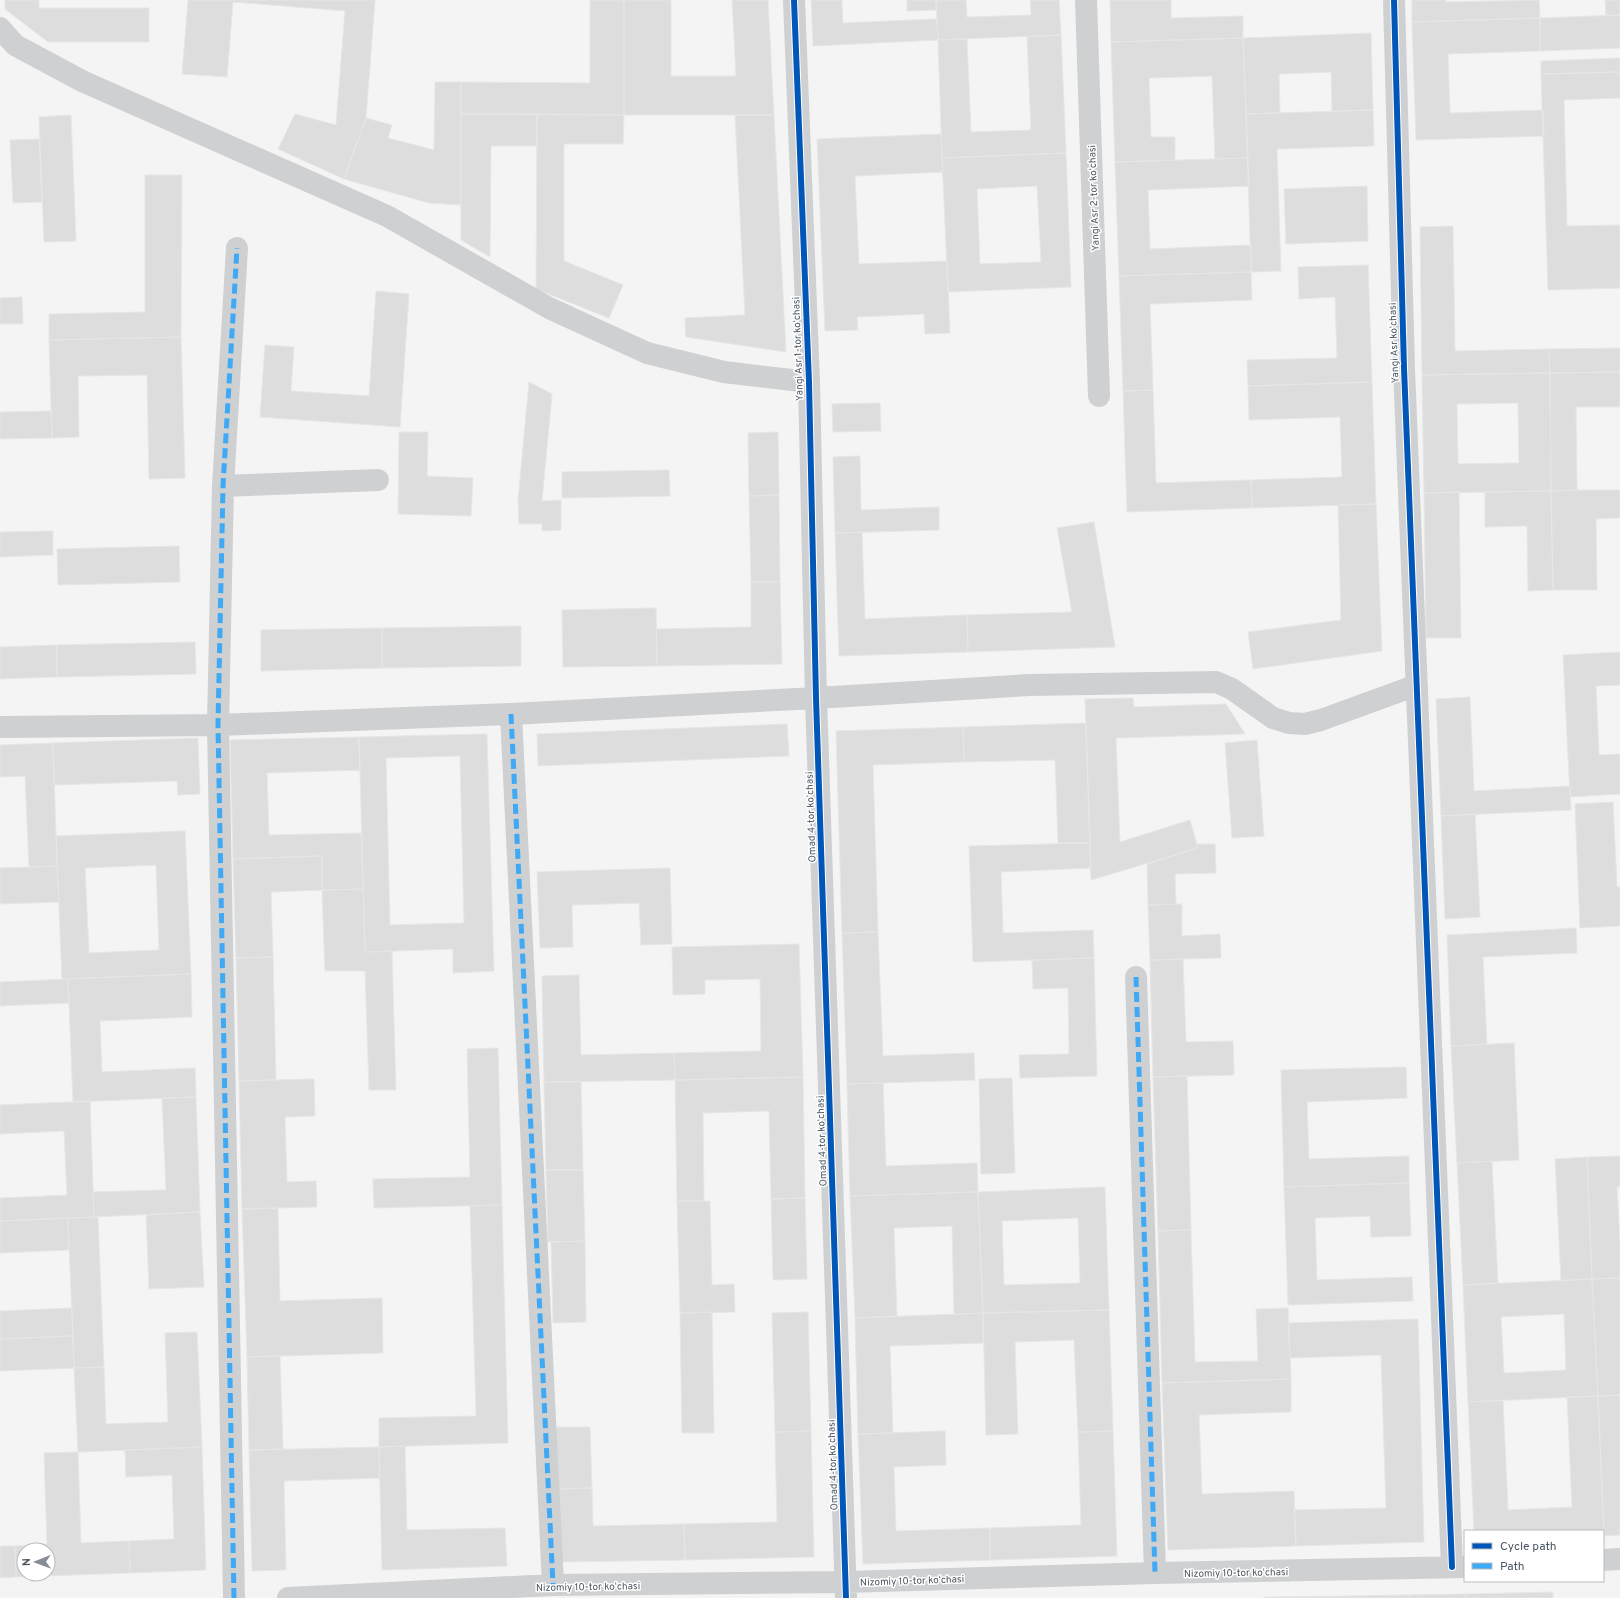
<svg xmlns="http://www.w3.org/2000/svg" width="1620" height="1598" font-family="Overpass,sans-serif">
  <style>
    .building { fill: #ddddde; stroke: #e5e6e7; fill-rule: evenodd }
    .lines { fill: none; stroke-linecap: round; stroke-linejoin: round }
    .minor { stroke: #ced0d2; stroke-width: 22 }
    .quiet { stroke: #3fa9f5; stroke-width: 5; stroke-dasharray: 10 5; stroke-linecap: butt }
    .cycleway-casing { stroke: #fff; stroke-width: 8 }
    .cycleway { stroke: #0057b8; stroke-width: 6 }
    .labels { text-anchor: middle; stroke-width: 3; stroke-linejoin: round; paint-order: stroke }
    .street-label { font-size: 10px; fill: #4a5661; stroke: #fff }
  </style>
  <rect width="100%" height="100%" fill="#f4f4f4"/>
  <path class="building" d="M 5,0 L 39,0 L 39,8 L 149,8 L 149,42 L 48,42 L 5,9 Z
    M 188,0 L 375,0 L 366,118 L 344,179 L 278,149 L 295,114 L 336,125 L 345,11 L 233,2 L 227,77 L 182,74 Z
    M 590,0 L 624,0 L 624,115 L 461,114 L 461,82 L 590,83 Z
    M 624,0 L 671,0 L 671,76 L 736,76 L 732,0 L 768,0 L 774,115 L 624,115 Z
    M 811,0 L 842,0 L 843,23 L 937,19 L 938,40 L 813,46 Z
    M 907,0 L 936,0 L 936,10 L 907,11 Z
    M 936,0 L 966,0 L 967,17 L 1031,15 L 1030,0 L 1059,0 L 1061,35 L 938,40 Z
    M 1110,0 L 1171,0 L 1171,18 L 1243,16 L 1243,38 L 1111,42 Z
    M 1412,0 L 1446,0 L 1446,2 L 1539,0 L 1540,18 L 1412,22 Z
    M 1605,0 L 1620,0 L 1620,15 L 1606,16 Z
    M 1620,15 L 1620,48 L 1540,51 L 1540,18 Z
    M 1540,18 L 1540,51 L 1448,54 L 1450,113 L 1543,110 L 1544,136 L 1416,140 L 1412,22 Z
    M 1371,33 L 1373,110 L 1332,111 L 1331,72 L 1279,74 L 1280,113 L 1246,114 L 1243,38 Z
    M 1061,35 L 1066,153 L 942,158 L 938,40 L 967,39 L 971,132 L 1031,130 L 1027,37 Z
    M 1243,38 L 1248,158 L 1215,159 L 1212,76 L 1149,78 L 1151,137 L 1175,137 L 1175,160 L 1115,162 L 1111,42 Z
    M 1620,58 L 1620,72 L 1541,74 L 1541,61 Z
    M 1620,72 L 1620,98 L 1564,100 L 1567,226 L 1620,225 L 1620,288 L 1548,290 L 1541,74 Z
    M 435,82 L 461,82 L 461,205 L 429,203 L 344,179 L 366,118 L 392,125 L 388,138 L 434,150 Z
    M 1373,110 L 1374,146 L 1277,149 L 1281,271 L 1251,272 L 1246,114 Z
    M 461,114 L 537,114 L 537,146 L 491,146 L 490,257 L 461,240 Z
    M 537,114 L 624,115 L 623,144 L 564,144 L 564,261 L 623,285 L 609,318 L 536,289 Z
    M 71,115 L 76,241 L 44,242 L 39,117 Z
    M 735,115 L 774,115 L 786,352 L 686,337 L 685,318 L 745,315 Z
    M 941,134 L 943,172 L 855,176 L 859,264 L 947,261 L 950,333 L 925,334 L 924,314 L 857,317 L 858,330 L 825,331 L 817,139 Z
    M 39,139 L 42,202 L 13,203 L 10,140 Z
    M 1066,153 L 1071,287 L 948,292 L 942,158 ZM 1037,186 L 1041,262 L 980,264 L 977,189 Z
    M 1248,158 L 1249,186 L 1148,190 L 1150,249 L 1251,245 L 1251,272 L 1119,276 L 1115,162 Z
    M 145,175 L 182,175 L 181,337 L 49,340 L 49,314 L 145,312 Z
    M 1367,186 L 1368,241 L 1286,244 L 1284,189 Z
    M 1453,226 L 1455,351 L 1549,349 L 1550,373 L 1422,375 L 1420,227 Z
    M 1368,265 L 1372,382 L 1248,386 L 1247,360 L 1337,358 L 1335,297 L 1299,299 L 1298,267 Z
    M 1251,272 L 1252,300 L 1150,304 L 1153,390 L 1123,391 L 1119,276 Z
    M 376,291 L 409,294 L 400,427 L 260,417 L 265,345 L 294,347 L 291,391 L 369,396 Z
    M 22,297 L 23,324 L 0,324 L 0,298 Z
    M 181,337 L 185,478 L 149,479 L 147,375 L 78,376 L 79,437 L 52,438 L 49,340 Z
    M 1620,348 L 1620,372 L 1550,373 L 1549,349 Z
    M 1620,372 L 1620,407 L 1576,407 L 1577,490 L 1551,491 L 1550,373 Z
    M 1550,373 L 1551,491 L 1424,493 L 1422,375 ZM 1518,403 L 1519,463 L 1458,464 L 1457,404 Z
    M 529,382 L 552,394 L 542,501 L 561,500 L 561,530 L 542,531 L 542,524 L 519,524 L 518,501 Z
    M 1372,382 L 1376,504 L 1252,508 L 1251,480 L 1342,477 L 1340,417 L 1249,420 L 1248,386 Z
    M 1153,390 L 1156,483 L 1251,480 L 1252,508 L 1127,512 L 1123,391 Z
    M 880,403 L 881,431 L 833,432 L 832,404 Z
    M 51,411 L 52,438 L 0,439 L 0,412 Z
    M 399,432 L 428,432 L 427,476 L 473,478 L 471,516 L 398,514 Z
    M 778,432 L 779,495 L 749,496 L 748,433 Z
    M 860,456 L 861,510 L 939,507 L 939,530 L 835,533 L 833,457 Z
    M 669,470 L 670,496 L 562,498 L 562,472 Z
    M 1577,490 L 1620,490 L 1620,518 L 1596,519 L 1597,590 L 1553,590 L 1551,491 Z
    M 1551,491 L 1553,590 L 1528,591 L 1527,526 L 1485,527 L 1485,492 Z
    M 1459,492 L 1461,638 L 1426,638 L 1424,493 Z
    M 779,495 L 780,582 L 751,582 L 749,496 Z
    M 1376,504 L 1382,651 L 1253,669 L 1248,632 L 1341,620 L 1338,505 Z
    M 1094,522 L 1115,647 L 968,652 L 967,615 L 1072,612 L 1057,528 Z
    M 53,531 L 53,555 L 0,557 L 0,532 Z
    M 862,532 L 865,619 L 967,615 L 968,652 L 839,656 L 835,533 Z
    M 179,546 L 180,582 L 58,585 L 57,549 Z
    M 751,582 L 780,582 L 782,664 L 657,666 L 656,629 L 751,627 Z
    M 656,608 L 657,666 L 563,667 L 562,610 Z
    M 521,626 L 521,666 L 382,668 L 382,628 Z
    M 382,628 L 382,668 L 261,671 L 261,630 Z
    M 195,642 L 196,674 L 57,677 L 57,645 Z
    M 57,645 L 57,677 L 0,679 L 0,647 Z
    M 1620,652 L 1620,685 L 1596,686 L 1599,755 L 1620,754 L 1620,794 L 1570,797 L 1563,655 Z
    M 1470,697 L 1474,791 L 1570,786 L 1571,810 L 1441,816 L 1436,699 Z
    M 1133,698 L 1134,707 L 1226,704 L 1245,734 L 1116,738 L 1120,842 L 1190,820 L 1198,848 L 1091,880 L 1085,699 Z
    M 1086,723 L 1090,843 L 1058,843 L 1055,760 L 964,762 L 963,727 Z
    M 787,724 L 789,756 L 538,766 L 537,734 Z
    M 963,727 L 964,762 L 873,765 L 878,932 L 842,933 L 836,731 Z
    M 487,734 L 494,971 L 453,973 L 453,949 L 365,952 L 359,737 ZM 460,756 L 464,923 L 390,925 L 386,758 Z
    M 359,737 L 360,770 L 267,773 L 269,835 L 361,833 L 363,889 L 322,890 L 322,856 L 233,859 L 230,740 Z
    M 198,738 L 200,794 L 178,795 L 177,781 L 54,785 L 53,743 Z
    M 1257,740 L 1264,836 L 1232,838 L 1225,743 Z
    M 53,743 L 57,866 L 29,867 L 25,776 L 0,777 L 0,745 Z
    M 1613,802 L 1617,887 L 1620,887 L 1620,926 L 1580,928 L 1575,804 Z
    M 1475,814 L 1480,917 L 1445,919 L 1441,816 Z
    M 185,831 L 191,974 L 62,979 L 56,836 ZM 156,865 L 159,950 L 89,953 L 85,868 Z
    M 1090,843 L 1091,868 L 1001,872 L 1003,933 L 1093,930 L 1094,958 L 973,962 L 969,846 Z
    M 1197,844 L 1215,844 L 1216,873 L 1175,874 L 1176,904 L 1148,905 L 1147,864 L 1198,848 Z
    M 322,856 L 322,890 L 271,892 L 273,957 L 236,958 L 233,859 Z
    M 57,866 L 59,902 L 0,904 L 0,868 Z
    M 670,868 L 672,944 L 641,945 L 639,903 L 572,905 L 573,947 L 540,948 L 537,872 Z
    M 363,889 L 365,952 L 392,951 L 396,1090 L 369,1090 L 365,971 L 325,971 L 322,890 Z
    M 1182,904 L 1182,936 L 1220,934 L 1221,958 L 1150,960 L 1148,905 Z
    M 1576,928 L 1577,953 L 1483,957 L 1487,1044 L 1451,1046 L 1447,935 Z
    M 878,932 L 883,1056 L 974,1053 L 975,1080 L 847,1084 L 842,933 Z
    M 799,944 L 803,1077 L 675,1080 L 674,1053 L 761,1051 L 760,979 L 705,980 L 705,994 L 673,995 L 672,947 Z
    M 273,957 L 276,1080 L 239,1081 L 236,958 Z
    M 1094,958 L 1097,1076 L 1020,1078 L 1019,1055 L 1069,1054 L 1068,988 L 1033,989 L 1032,960 Z
    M 1183,959 L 1186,1042 L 1233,1041 L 1234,1075 L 1153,1077 L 1150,960 Z
    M 191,974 L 192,1017 L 100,1021 L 102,1072 L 195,1068 L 196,1097 L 73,1102 L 68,979 Z
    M 579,975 L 581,1055 L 674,1053 L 675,1080 L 544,1082 L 542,976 Z
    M 68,979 L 69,1003 L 0,1006 L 0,982 Z
    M 1514,1043 L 1519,1160 L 1457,1163 L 1451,1046 Z
    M 498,1048 L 502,1205 L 374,1208 L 373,1179 L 470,1177 L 467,1049 Z
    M 1406,1067 L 1407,1098 L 1307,1102 L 1309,1159 L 1409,1156 L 1409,1183 L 1284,1187 L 1281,1070 Z
    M 1187,1076 L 1191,1230 L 1158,1231 L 1153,1077 Z
    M 803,1077 L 805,1198 L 771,1199 L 769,1111 L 703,1113 L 704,1201 L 677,1201 L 675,1080 Z
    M 1012,1078 L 1015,1173 L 981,1174 L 979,1079 Z
    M 314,1079 L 315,1116 L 285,1117 L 287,1182 L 316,1181 L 317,1207 L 242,1209 L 239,1081 Z
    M 544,1082 L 581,1082 L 583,1170 L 546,1170 Z
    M 883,1083 L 886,1166 L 977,1163 L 978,1192 L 850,1196 L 847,1084 Z
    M 196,1097 L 200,1212 L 94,1217 L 93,1192 L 166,1190 L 162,1098 Z
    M 90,1101 L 94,1217 L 0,1221 L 0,1198 L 67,1195 L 64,1131 L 0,1134 L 0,1105 Z
    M 1620,1156 L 1620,1187 L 1617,1187 L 1620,1245 L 1620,1278 L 1592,1279 L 1587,1157 Z
    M 1587,1157 L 1592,1279 L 1561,1281 L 1555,1159 Z
    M 1492,1161 L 1498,1283 L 1463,1285 L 1457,1163 Z
    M 546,1170 L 583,1170 L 585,1241 L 548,1242 Z
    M 1409,1183 L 1411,1236 L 1371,1237 L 1370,1216 L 1315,1218 L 1317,1280 L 1412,1277 L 1413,1301 L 1288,1305 L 1284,1187 Z
    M 1105,1187 L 1109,1310 L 983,1313 L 978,1192 ZM 1078,1218 L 1080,1283 L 1004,1285 L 1002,1221 Z
    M 978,1192 L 983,1313 L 954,1314 L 952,1226 L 894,1228 L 897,1316 L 855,1318 L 850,1196 Z
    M 805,1198 L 807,1279 L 773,1280 L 771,1199 Z
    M 677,1201 L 710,1201 L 712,1285 L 734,1284 L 735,1312 L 680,1313 Z
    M 502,1205 L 508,1443 L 379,1447 L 379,1418 L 476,1416 L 470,1206 Z
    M 278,1208 L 280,1301 L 382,1298 L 383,1353 L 247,1357 L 242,1209 Z
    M 200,1212 L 204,1287 L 149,1289 L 146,1215 Z
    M 98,1217 L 104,1367 L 74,1368 L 68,1218 Z
    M 68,1218 L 69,1250 L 0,1253 L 0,1221 Z
    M 1191,1230 L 1195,1362 L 1258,1361 L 1256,1309 L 1288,1308 L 1291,1379 L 1162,1383 L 1158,1231 Z
    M 585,1241 L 586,1322 L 553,1323 L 551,1242 Z
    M 1620,1278 L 1620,1395 L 1598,1396 L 1592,1279 Z
    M 1592,1279 L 1598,1396 L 1468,1402 L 1463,1285 ZM 1564,1314 L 1566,1370 L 1504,1373 L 1501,1317 Z
    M 72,1308 L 73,1336 L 0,1339 L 0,1311 Z
    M 1109,1310 L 1113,1431 L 1078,1432 L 1074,1340 L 1015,1342 L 1018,1434 L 986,1435 L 983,1313 Z
    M 712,1312 L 714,1433 L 682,1433 L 680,1313 Z
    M 808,1312 L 811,1431 L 775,1432 L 772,1313 Z
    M 983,1313 L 983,1343 L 890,1346 L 893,1433 L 858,1434 L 855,1318 Z
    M 1418,1319 L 1424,1542 L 1296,1546 L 1294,1510 L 1386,1508 L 1381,1355 L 1290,1358 L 1288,1323 Z
    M 197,1332 L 202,1447 L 78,1452 L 74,1368 L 104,1367 L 106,1424 L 168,1422 L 165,1333 Z
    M 73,1336 L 74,1368 L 0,1371 L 0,1339 Z
    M 280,1356 L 283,1449 L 249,1450 L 247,1357 Z
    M 1291,1379 L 1291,1412 L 1199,1415 L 1202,1494 L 1294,1491 L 1296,1546 L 1168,1550 L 1162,1383 Z
    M 1620,1395 L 1620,1535 L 1604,1536 L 1598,1396 Z
    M 1598,1396 L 1604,1536 L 1603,1536 L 1603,1531 L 1474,1531 L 1468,1402 L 1503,1400 L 1508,1510 L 1572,1507 L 1567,1397 Z
    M 556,1427 L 590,1427 L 592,1488 L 558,1489 Z
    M 811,1431 L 814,1557 L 685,1560 L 684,1524 L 777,1522 L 775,1432 Z
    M 945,1431 L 946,1465 L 894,1467 L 896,1531 L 990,1528 L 990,1560 L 863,1564 L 858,1434 Z
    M 1113,1431 L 1117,1556 L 990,1560 L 990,1528 L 1081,1525 L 1078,1432 Z
    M 405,1446 L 407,1530 L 505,1528 L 507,1566 L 382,1570 L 379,1447 Z
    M 202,1447 L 206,1570 L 130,1573 L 129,1541 L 174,1539 L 172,1475 L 126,1477 L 125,1450 Z
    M 379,1447 L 380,1478 L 284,1481 L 286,1570 L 252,1571 L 249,1450 Z
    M 78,1452 L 81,1543 L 129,1541 L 130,1573 L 16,1577 L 15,1546 L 47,1544 L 44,1453 ZM 24,1550 L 48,1550 L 48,1574 L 24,1574 Z
    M 592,1488 L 593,1526 L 684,1524 L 685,1560 L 559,1562 L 558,1489 Z
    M 0,1546 L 15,1546 L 16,1577 L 0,1578 Z
    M 1553,1592 L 1553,1598 L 1466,1598 L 1466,1594 Z
    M 1466,1594 L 1466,1598 L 1410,1598 L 1410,1595 Z
    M 1410,1595 L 1410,1598 L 1349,1598 L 1349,1596 Z
    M 1349,1596 L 1349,1598 L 1264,1598 L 1264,1597 Z"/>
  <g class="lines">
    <path class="minor" d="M 794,0 L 809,382 L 816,698 L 846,1598
      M 1086,0 L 1099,396
      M 1394,0 L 1404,368 L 1452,1567
      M 0,28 L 15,45 L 82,81 L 387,216 L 549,308 L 647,353 L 724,372 L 809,382
      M 223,486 L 378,480
      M 511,714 L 553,1585
      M 0,727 L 218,725 L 511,714 L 816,698 L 1029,685 L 1216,682 L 1232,689 L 1273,718 L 1289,723 L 1305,724 L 1321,720 L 1417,685
      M 1136,977 L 1155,1573
      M 1603,1560 L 1620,1559
      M 234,1598 L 218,725 L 223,486 L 237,248
      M 288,1598 L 553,1585 L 846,1582 L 1155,1573 L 1465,1567"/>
    <path class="quiet" d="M 511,714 L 553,1585
      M 1136,977 L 1155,1573
      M 234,1598 L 218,725 L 223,486 L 237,248"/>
    <defs>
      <path id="cycleway" d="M 794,0 L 809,382 L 816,698 L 846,1598
        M 1394,0 L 1404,368 L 1452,1567"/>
    </defs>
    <use href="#cycleway" class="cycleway-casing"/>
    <use href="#cycleway" class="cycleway"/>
  </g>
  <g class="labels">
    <g class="street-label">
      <text transform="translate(1093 198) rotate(-92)" y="4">Yangi Asr 2-tor koʻchasi</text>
      <text transform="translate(1393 343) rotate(-92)" y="4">Yangi Asr koʻchasi</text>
      <text transform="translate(797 349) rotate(-92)" y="4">Yangi Asr 1-tor koʻchasi</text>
      <text transform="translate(810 817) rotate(-92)" y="4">Omad 4-tor koʻchasi</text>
      <text transform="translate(821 1141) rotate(-92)" y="4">Omad 4-tor koʻchasi</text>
      <text transform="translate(832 1465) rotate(-92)" y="4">Omad 4-tor koʻchasi</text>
      <text transform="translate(1236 1572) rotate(-1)" y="4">Nizomiy 10-tor koʻchasi</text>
      <text transform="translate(912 1580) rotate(-2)" y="4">Nizomiy 10-tor koʻchasi</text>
      <text transform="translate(588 1586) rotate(-1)" y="4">Nizomiy 10-tor koʻchasi</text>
    </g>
  </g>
  <rect x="1464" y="1530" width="140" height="52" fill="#ffffff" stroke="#b7bbc0"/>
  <rect x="1472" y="1543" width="20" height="6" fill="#0057b8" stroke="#b7bbc0"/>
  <text x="1500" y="1550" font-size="12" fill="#4a5661">Cycle path</text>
  <rect x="1472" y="1563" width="20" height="6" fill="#3fa9f5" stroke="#b7bbc0"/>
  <text x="1500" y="1570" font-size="12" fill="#4a5661">Path</text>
  <g transform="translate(36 1562) rotate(269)"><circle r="19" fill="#ffffff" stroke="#b7bbc0"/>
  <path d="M0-3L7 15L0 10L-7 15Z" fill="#868d94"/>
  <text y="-6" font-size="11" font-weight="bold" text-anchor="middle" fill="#4a5661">N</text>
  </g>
</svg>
